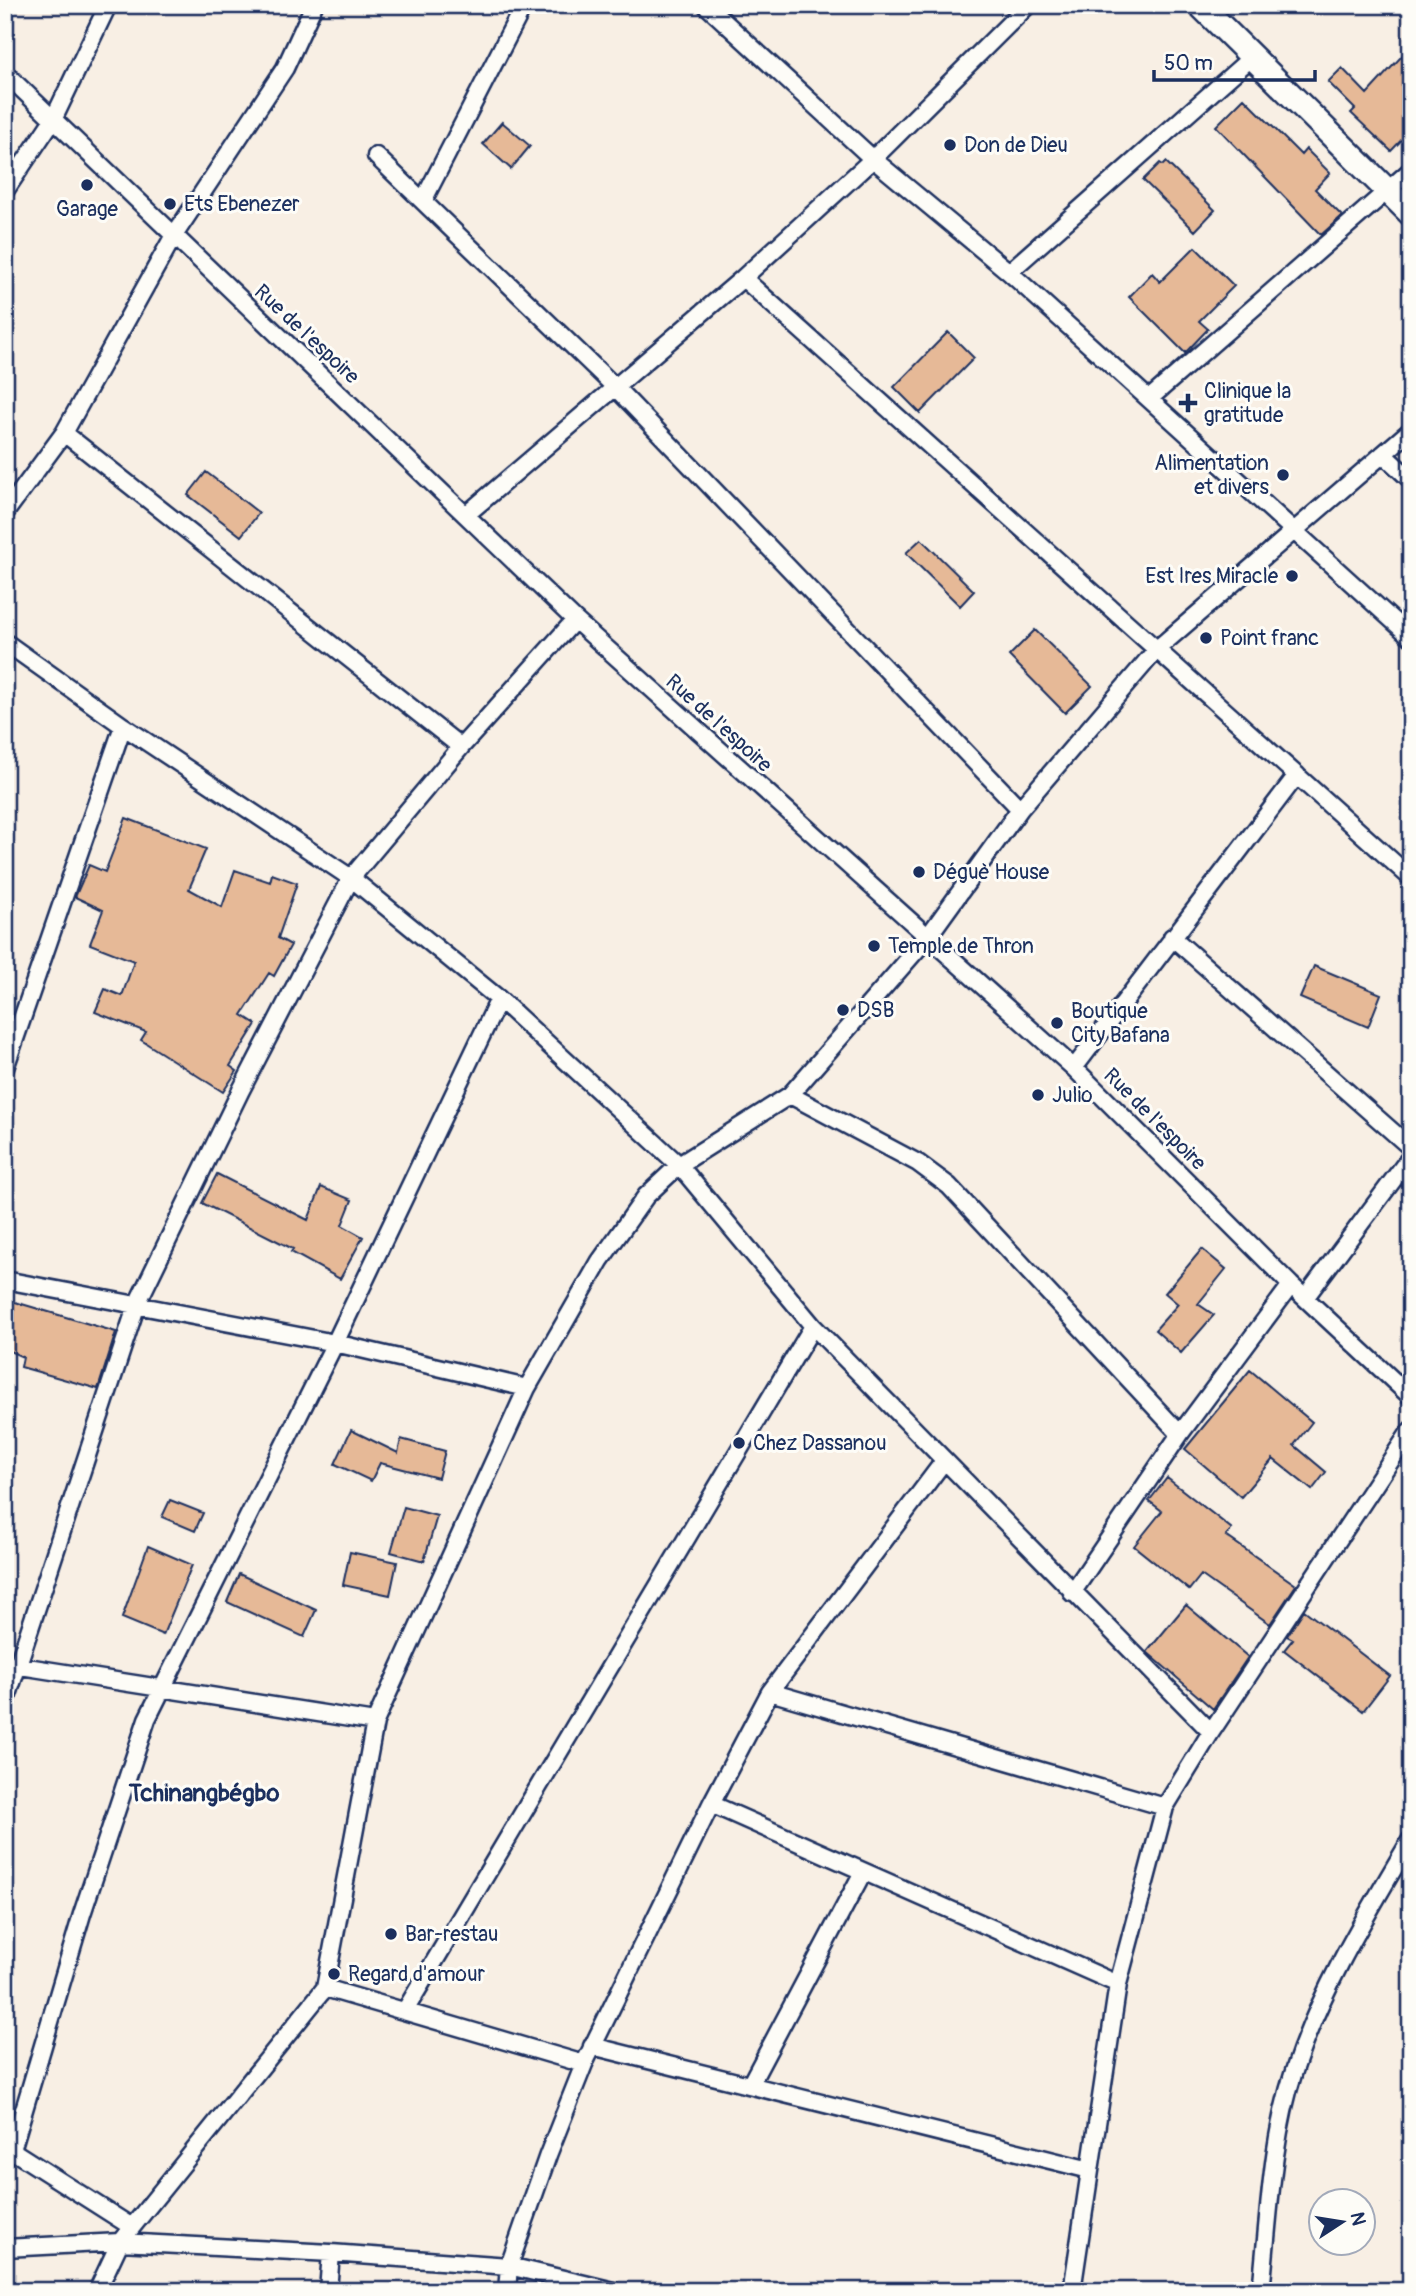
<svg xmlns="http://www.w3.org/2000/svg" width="1416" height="2296" font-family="Pangolin,sans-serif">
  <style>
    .building { fill: #e6b997; stroke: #1b2f5e; stroke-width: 2 }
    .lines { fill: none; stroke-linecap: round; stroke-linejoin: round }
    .minor-casing { stroke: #1b2f5e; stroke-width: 21 }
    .secondary-casing { stroke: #1b2f5e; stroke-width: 28 }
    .minor { stroke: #fdfcf7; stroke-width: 16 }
    .secondary { stroke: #fdfcf7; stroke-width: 23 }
    .poi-dot { fill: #1b2f5e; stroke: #fdfcf7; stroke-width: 2.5 }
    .labels { text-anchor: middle; stroke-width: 6; stroke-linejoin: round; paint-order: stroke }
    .poi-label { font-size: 21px; fill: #1b2f5e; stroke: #fdfcf7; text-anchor: start }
    .street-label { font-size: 21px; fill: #1b2f5e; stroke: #fdfcf7 }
    .quarter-label { font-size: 24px; font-weight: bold; fill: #1b2f5e; stroke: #fdfcf7 }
  </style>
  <rect width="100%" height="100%" fill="#f8efe4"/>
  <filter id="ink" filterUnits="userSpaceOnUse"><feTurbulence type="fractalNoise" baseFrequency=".0143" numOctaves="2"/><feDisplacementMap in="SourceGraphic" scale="14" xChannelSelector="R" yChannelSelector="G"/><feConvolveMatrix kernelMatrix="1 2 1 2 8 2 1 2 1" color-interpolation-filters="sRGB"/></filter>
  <g filter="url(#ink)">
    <path class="building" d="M 1411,46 L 1411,130 L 1391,151 L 1351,113 L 1355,109 L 1328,82 L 1342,68 L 1367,94 Z
      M 1244,98 L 1301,155 L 1306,149 L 1330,173 L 1315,189 L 1342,216 L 1321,235 L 1216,126 Z
      M 502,122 L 530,146 L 511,169 L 483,144 Z
      M 1166,162 L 1215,210 L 1195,231 L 1143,180 L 1160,163 L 1163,165 Z
      M 1195,247 L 1234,286 L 1199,321 L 1208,329 L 1185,353 L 1129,297 L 1152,273 L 1160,282 Z
      M 948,332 L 974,358 L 920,413 L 894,387 Z
      M 206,472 L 259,513 L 241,536 L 188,495 Z
      M 921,539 L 974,591 L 960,606 L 906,553 Z
      M 1035,630 L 1092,686 L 1065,713 L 1009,656 Z
      M 126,818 L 206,849 L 189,889 L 222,907 L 235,870 L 270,882 L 272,874 L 297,883 L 278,938 L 291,945 L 274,976 L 269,973 L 242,1015 L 256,1024 L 230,1066 L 237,1071 L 223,1092 L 141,1040 L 146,1032 L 95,1012 L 105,989 L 122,996 L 134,961 L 90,944 L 103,910 L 75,897 L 89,865 L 105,872 Z
      M 1314,966 L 1381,994 L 1368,1027 L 1300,998 Z
      M 217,1174 L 308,1220 L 321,1187 L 352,1200 L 342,1225 L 363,1237 L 340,1279 L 291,1252 L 293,1249 L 202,1203 Z
      M 1202,1249 L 1226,1269 L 1198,1304 L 1214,1315 L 1181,1353 L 1155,1330 L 1178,1304 L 1165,1293 Z
      M 5,1299 L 116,1332 L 98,1389 L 21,1367 L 23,1357 L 5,1349 Z
      M 1250,1370 L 1312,1422 L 1294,1445 L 1326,1472 L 1312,1490 L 1273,1459 L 1241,1497 L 1185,1449 Z
      M 351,1430 L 398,1453 L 401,1439 L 445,1451 L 438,1478 L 380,1463 L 371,1481 L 335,1464 Z
      M 1167,1478 L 1232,1529 L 1226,1536 L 1296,1585 L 1270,1624 L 1201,1575 L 1189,1590 L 1134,1546 L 1162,1511 L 1149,1501 Z
      M 170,1500 L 203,1513 L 195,1531 L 162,1517 Z
      M 404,1507 L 437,1516 L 424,1561 L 391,1552 Z
      M 148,1546 L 192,1565 L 163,1635 L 122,1618 Z
      M 350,1552 L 397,1562 L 390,1595 L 343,1585 Z
      M 239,1574 L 316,1610 L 304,1637 L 227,1602 Z
      M 1186,1605 L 1248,1657 L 1213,1709 L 1147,1652 Z
      M 1304,1610 L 1390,1676 L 1363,1711 L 1284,1650 L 1293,1639 L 1287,1636 Z"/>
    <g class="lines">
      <defs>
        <path id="minor" d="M 706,5 L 873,159 L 1009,272 L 1411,637
          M 5,73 L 575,620 L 1074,1068 L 1291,1285 L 1411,1397
          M 376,156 L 614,386 L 1020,809
          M 5,191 L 54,118 L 108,5
          M 423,201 L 524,5
          M 1009,272 L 1252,57
          M 743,278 L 1411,878
          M 1149,399 L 1411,170
          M 64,433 L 461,747
          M 1383,454 L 1411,480
          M 5,513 L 64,433 L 173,237 L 285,68 L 314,5
          M 467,514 L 743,278 L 873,159 L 1028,5
          M 5,642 L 123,726 L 351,878 L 499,999 L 679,1165 L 813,1326 L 1211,1732
          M 1172,937 L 1411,1148
          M 5,1068 L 123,726
          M 1074,1068 L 1297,775
          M 790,1095 L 918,1163 L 949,1186 L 1180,1434
          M 5,1280 L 335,1343 L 527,1388
          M 1305,1298 L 1411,1156
          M 1072,1593 L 1180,1434 L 1291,1285
          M 8,1664 L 375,1722
          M 770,1692 L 1165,1807
          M 5,1704 L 137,1304 L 241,1090 L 351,878 L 461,747 L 575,620
          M 711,1804 L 1118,1984
          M 325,1988 L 584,2064
          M 406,2009 L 813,1326
          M 592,2046 L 1090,2170
          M 750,2085 L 863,1872
          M 5,2146 L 132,2227
          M 12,2150 L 82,1914 L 147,1719 L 335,1343 L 499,999
          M 5,2248 L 120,2242 L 331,2253 L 509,2266 L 614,2291
          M 97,2291 L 120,2242 L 325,1988 L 375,1722 L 527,1388 L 600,1261 L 646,1196 L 679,1165 L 790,1095 L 927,938 L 1020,809 L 1157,649 L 1411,430
          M 328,2291 L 331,2253
          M 507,2291 L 509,2266 L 548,2155 L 584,2064 L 711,1804 L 770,1692 L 944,1461
          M 1072,2291 L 1118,1984 L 1165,1807 L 1211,1732 L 1411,1430
          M 1261,2291 C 1269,2218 1271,2141 1294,2071 C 1321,1988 1367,1914 1411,1839"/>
        <path id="secondary" d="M 1200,5 L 1411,214"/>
      </defs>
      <use href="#minor" class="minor-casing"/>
      <use href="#secondary" class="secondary-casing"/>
      <use href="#minor" class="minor"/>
      <use href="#secondary" class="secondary"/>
    </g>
  </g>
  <g class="poi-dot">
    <circle cx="950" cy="145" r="7"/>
    <circle cx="87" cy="185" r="7"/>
    <circle cx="170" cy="204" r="7"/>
    <path d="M1184.5 392.5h7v7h7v7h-7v7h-7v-7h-7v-7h7z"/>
    <circle cx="1283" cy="475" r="7"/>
    <circle cx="1292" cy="576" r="7"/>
    <circle cx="1206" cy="638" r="7"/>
    <circle cx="919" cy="872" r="7"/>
    <circle cx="874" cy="946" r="7"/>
    <circle cx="843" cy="1010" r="7"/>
    <circle cx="1057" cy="1023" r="7"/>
    <circle cx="1038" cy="1095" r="7"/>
    <circle cx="739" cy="1443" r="7"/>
    <circle cx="391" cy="1934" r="7"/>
    <circle cx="334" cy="1974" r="7"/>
  </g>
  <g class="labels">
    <g class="poi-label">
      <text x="964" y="152">Don de Dieu</text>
      <text x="184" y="211">Ets Ebenezer</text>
      <text x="87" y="216" text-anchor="middle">Garage</text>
      <text x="1204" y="398">Clinique la<tspan x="1204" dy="24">gratitude</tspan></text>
      <text x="1269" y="470" text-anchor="end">Alimentation<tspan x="1269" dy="24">et divers</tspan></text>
      <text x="1278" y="583" text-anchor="end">Est Ires Miracle</text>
      <text x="1220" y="645">Point franc</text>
      <text x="933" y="879">Déguè House</text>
      <text x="888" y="953">Temple de Thron</text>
      <text x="857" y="1017">DSB</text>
      <text x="1071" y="1018">Boutique<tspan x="1071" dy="24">City Bafana</tspan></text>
      <text x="1052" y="1102">Julio</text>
      <text x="753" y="1450">Chez Dassanou</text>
      <text x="405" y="1941">Bar-restau</text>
      <text x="348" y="1981">Regard d'amour</text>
    </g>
    <g class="street-label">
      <text transform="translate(307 334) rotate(43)" y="7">Rue de l'espoire</text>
      <text transform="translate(719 723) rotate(42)" y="7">Rue de l'espoire</text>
      <text transform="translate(1155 1119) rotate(45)" y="7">Rue de l'espoire</text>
    </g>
    <g class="quarter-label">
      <text x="204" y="1801">Tchinangbégbo</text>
    </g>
  </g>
  <rect width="1416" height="2296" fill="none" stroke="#fdfcf7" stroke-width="28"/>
  <rect x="14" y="14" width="1388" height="2268" fill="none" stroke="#1b2f5e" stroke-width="2.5" filter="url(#ink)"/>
  <g transform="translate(1342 2222) rotate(78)"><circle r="33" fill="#fdfcf7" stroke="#a3aaba" stroke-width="2"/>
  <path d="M0-5L12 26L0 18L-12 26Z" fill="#1b2f5e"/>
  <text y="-10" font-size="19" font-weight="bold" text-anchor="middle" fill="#1b2f5e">N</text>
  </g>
  <path d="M1154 70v10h161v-10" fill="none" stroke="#1b2f5e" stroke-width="3.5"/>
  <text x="1164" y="70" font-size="21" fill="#1b2f5e" stroke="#fdfcf7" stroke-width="5" paint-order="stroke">50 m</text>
</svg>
